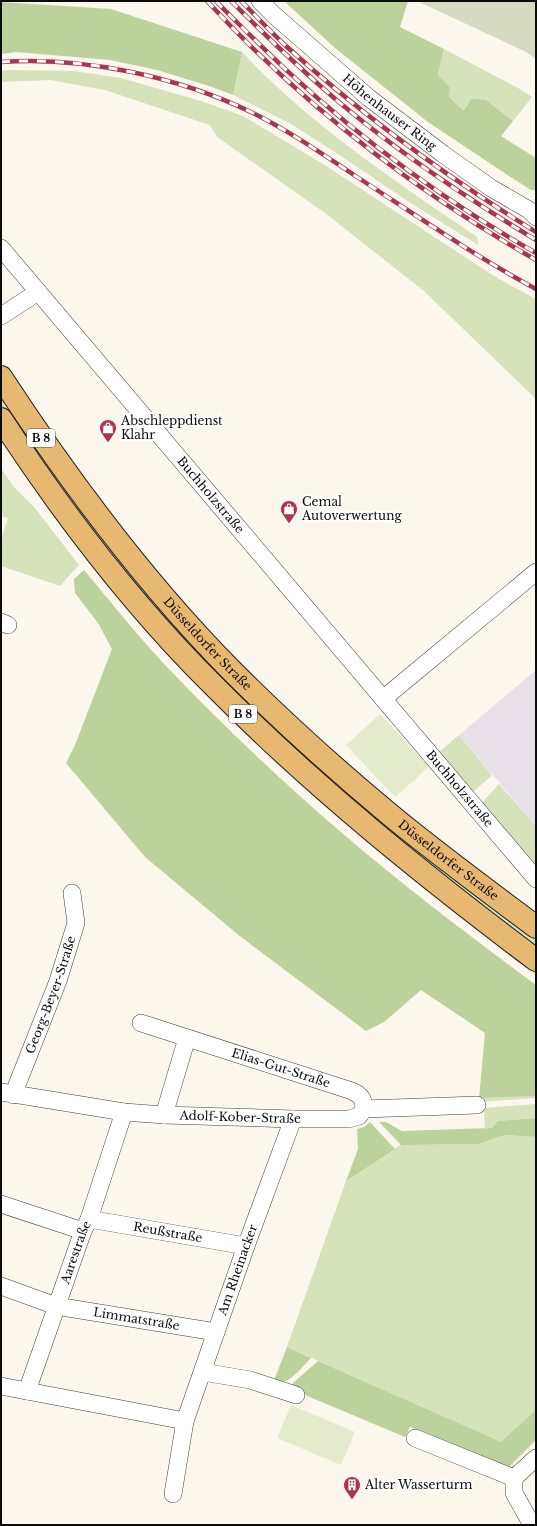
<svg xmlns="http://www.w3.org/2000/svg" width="537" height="1526" font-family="'Libre Baskerville',serif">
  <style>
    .industrial { fill: #e7e0e9 }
    .green { fill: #d5e2ba }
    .forest { fill: #bcd19c }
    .cemetery { fill: #d7dbc0 }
    .pitch { fill: #e4ebcb }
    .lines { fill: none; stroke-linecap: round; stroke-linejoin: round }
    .minor-casing { stroke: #3e3e3e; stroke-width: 18 }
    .major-casing { stroke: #1c1c1c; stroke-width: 24 }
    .minor { stroke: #fff; stroke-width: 17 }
    .major { stroke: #e7b872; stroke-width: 22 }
    .rail-casing { stroke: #a9364d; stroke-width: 4.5 }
    .rail { stroke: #fff; stroke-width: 3; stroke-dasharray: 9; stroke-linecap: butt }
    .labels { text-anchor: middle; stroke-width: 4; stroke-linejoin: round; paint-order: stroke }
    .shield { fill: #fff; stroke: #545454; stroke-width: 1 }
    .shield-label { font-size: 11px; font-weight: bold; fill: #0b0b0b }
    .street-label { font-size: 12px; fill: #0b0b0b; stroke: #fff }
    .poi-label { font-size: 12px; fill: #0b0b0b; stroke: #fff; text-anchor: start }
  </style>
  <rect width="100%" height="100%" fill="#fcf7ec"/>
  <path class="industrial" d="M 536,670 L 536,826 L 459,735 Z"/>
  <path class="green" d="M 444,49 L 520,89 L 532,97 L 513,121 L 486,100 L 464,111 L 449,97 L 438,75 Z
    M 242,52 C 310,125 395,181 477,237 L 478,245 L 409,202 L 338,154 L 291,124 L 233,95 Z
    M 11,70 L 74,71 L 121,78 L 201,101 L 243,116 L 323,164 L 494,276 L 536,299 L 536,399 L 424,291 L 325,213 L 217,137 L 210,125 L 105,90 L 50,80 L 1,82 L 1,71 Z
    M 1,399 L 31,446 L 67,496 L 121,557 L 505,915 L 536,939 L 536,951 L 367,817 L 230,692 L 115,563 L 28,448 L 1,405 Z
    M 1,468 L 13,486 L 34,507 L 79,565 L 60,586 L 1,566 L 1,540 L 8,518 L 1,516 Z
    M 459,735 L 492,775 L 473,792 L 439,752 Z
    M 499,784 L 536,826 L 536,869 L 481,804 Z
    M 367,839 L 536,970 L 536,975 L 458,916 L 365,841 Z
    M 536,1096 L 536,1098 L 479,1102 L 479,1098 Z
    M 536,1104 L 536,1118 L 498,1121 L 492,1128 L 485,1128 L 484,1108 Z
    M 505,1135 L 536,1137 L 536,1410 L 502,1443 L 287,1347 L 346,1181 L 400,1145 L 478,1144 Z"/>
  <path class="forest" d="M 284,1 L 408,1 L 400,27 L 444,49 L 438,75 L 450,88 L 449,97 L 464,111 L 471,99 L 486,100 L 513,121 L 501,136 L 536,158 L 536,190 L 531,190 L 509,176 L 428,122 L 335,48 Z
    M 1,2 L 111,9 L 242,52 L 233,95 L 209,86 L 157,70 L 110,60 L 16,52 L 1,54 Z
    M 84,570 C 111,602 137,635 166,666 C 245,749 331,827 420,897 C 458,927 497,956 536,985 L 536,1096 L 479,1098 L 485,1033 L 421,990 L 384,1022 L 366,1031 L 241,937 L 145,857 L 66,763 L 75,745 L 112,649 L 98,623 L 75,593 L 74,579 Z
    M 536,1118 L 536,1137 L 505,1135 L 478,1144 L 401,1145 L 379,1122 L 386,1122 L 402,1131 L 492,1128 L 498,1121 Z
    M 370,1122 L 395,1149 L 346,1181 L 358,1149 L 357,1129 L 364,1127 Z
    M 287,1347 L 311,1358 C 301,1368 290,1385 273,1383 Z
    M 318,1361 L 501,1442 L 536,1410 L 536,1440 L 509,1467 L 410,1427 L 405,1437 L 293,1390 L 293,1383 Z"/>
  <path class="cemetery" d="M 417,1 L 536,1 L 536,59 L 526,52 Z"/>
  <path class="pitch" d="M 380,714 L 429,767 L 395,797 L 346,745 Z
    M 291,1405 L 355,1432 L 341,1465 L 277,1438 Z"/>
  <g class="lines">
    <defs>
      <g id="minor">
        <path id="s1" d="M 260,1 L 274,15 L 369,98 L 443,154 L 491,188 L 529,210 L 536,217"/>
        <path id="s2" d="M 1,248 L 536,879"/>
        <path d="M 1,316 L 38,292"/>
        <path d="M 1,622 L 8,625"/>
        <path d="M 383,699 L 536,572"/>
        <path id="s3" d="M 141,1023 L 352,1091 C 361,1095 364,1099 364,1109"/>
        <path id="s4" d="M 1,1092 L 124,1112 L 164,1115 L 293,1119 L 349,1119 L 359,1116 L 364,1109"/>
        <path id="s5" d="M 13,1095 L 58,981 L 76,923 L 72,893"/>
        <path d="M 364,1109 L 477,1105"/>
        <path d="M 164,1115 L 187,1038"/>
        <path d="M 1,1204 L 83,1231"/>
        <path id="s6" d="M 89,1219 L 246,1246"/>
        <path id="s7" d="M 1,1286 L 56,1306 L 216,1332"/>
        <path d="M 203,1372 L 250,1380 L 296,1395"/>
        <path d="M 1,1386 L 185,1421"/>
        <path id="s8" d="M 27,1391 L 83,1231 L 89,1219 L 124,1112"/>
        <path d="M 415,1438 L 514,1478 L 536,1458"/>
        <path d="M 514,1478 L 514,1493 L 532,1525"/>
        <path id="s9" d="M 173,1494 L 185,1421 L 246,1246 L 293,1119"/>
      </g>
      <g id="major">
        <path id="s10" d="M 1,377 C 69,481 143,581 231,670 C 281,720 334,768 388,813 C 436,853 487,890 536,927"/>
        <path d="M 1,419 C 63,514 133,606 214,686 C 313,786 423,875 536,960"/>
      </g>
    </defs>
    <use href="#minor" class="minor-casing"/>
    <use href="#major" class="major-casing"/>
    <use href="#minor" class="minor"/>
    <use href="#major" class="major"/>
    <defs>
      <path id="rail" d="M 207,1 C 302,104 415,191 536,260
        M 216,1 C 228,14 242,27 255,40 C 338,122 434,195 536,253
        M 231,1 C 264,34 297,66 333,97 C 396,151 465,197 536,240
        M 241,1 C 256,16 271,32 286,46 C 363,116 447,177 536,232
        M 1,62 C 84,56 179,77 253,113 C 289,131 321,153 354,175 C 414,214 473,255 536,289"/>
    </defs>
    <use href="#rail" class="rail-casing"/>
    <use href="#rail" class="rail"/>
  </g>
  <defs>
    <symbol id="shop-pin" viewBox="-11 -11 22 30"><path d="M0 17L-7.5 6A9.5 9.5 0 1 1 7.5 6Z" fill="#a9364d" stroke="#fff"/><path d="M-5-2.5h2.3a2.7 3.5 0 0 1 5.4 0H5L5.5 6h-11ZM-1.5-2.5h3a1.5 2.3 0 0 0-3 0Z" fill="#fff"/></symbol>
    <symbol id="building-pin" viewBox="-11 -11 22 30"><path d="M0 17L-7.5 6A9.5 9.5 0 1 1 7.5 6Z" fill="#a9364d" stroke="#fff"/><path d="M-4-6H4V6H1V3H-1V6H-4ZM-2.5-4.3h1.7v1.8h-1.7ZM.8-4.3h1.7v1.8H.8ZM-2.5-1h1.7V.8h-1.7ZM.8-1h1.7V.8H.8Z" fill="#fff"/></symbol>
  </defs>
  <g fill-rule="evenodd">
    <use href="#shop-pin" x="98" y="418" width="20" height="27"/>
    <use href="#shop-pin" x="279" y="499" width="20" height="27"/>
    <use href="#building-pin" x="342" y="1475" width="20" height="27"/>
  </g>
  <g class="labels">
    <g class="shield">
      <rect x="27" y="429" width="28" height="18" rx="3"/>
      <rect x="229" y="705" width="28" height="18" rx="3"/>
    </g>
    <g class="shield-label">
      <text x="41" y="442">B 8</text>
      <text x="243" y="718">B 8</text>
    </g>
    <g class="street-label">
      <text dy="4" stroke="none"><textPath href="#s1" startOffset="171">Höhenhauser Ring</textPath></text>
      <text dy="4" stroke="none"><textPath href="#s2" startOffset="324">Buchholzstraße</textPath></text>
      <text dy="4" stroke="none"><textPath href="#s10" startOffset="338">Düsseldorfer Straße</textPath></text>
      <text dy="4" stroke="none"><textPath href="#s2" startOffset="709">Buchholzstraße</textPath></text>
      <text dy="4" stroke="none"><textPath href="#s10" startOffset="662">Düsseldorfer Straße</textPath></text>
      <text dy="4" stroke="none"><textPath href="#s5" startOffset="107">Georg-Beyer-Straße</textPath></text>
      <text dy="4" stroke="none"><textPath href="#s3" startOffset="147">Elias-Gut-Straße</textPath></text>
      <text dy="4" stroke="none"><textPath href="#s4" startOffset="241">Adolf-Kober-Straße</textPath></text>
      <text dy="4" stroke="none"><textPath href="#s6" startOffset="80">Reußstraße</textPath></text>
      <text dy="4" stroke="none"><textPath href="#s8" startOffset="147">Aarestraße</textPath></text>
      <text dy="4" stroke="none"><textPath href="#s9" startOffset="234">Am Rheinacker</textPath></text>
      <text dy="4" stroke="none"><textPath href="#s7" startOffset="140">Limmatstraße</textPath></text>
    </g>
    <g class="poi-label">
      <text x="121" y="425">Abschleppdienst<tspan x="121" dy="14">Klahr</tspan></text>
      <text x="302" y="506">Cemal<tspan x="302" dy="14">Autoverwertung</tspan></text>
      <text x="365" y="1489">Alter Wasserturm</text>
    </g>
  </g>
  <rect width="537" height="1526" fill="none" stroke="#0b0b0b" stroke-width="4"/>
</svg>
